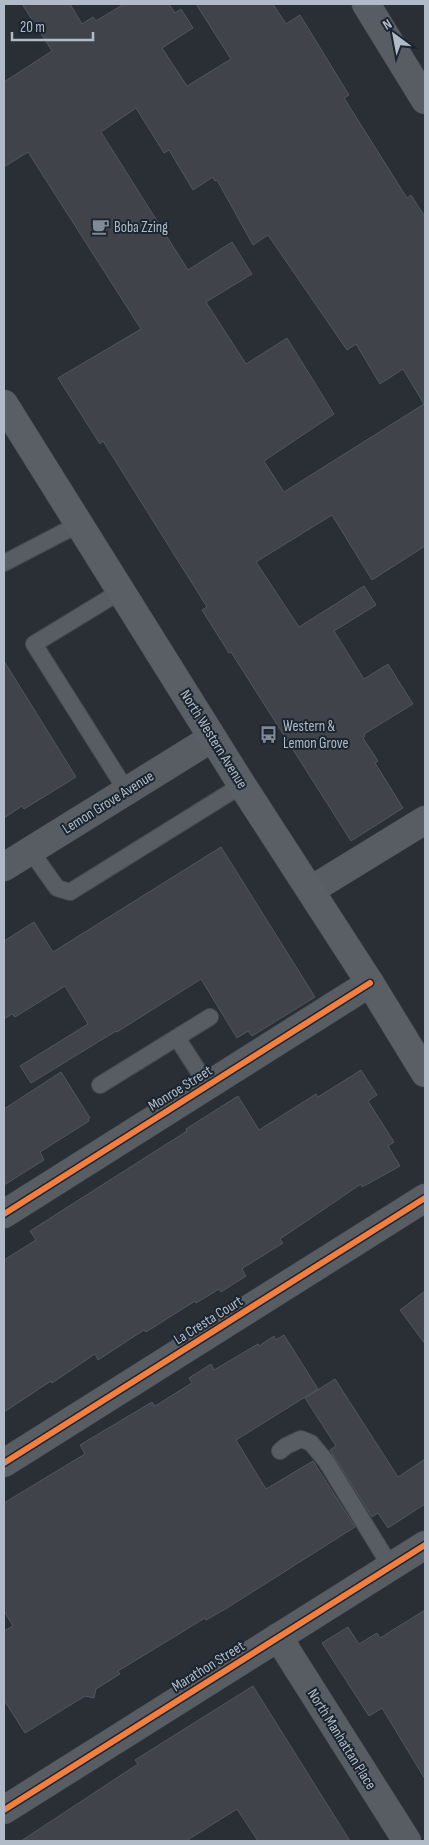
<svg xmlns="http://www.w3.org/2000/svg" width="429" height="1845" font-family="'Sofia Sans Condensed',sans-serif">
  <style>
    .building { fill: #40444a; stroke: #50565d; fill-rule: evenodd }
    .lines { fill: none; stroke-linecap: round; stroke-linejoin: round }
    .service-casing { stroke: #464b50; stroke-width: 18 }
    .minor-casing { stroke: #464b50; stroke-width: 29 }
    .primary-casing { stroke: #454b52; stroke-width: 29 }
    .service { stroke: #585c63; stroke-width: 16 }
    .minor { stroke: #585c63; stroke-width: 28 }
    .primary { stroke: #5a5f65; stroke-width: 28 }
    .cycleway-casing { stroke: #1b2530; stroke-width: 9 }
    .cycleway { stroke: #f27e40; stroke-width: 6 }
    .labels { text-anchor: middle; stroke-width: 4; stroke-linejoin: round; paint-order: stroke }
    .poi-label { font-size: 15px; fill: #b1bbc7; stroke: #1b2530; text-anchor: start }
    .street-label { font-size: 15px; fill: #b1bbc7; stroke: #1b2530 }
  </style>
  <rect width="100%" height="100%" fill="#292f35"/>
  <path class="building" d="M 22,4 L 70,4 L 82,24 L 93,17 L 96,21 L 124,4 L 169,4 L 175,13 L 181,9 L 193,28 L 162,48 L 187,86 L 231,59 L 196,4 L 273,4 L 286,24 L 300,15 L 349,95 L 344,98 L 407,198 L 411,195 L 425,217 L 425,546 L 372,580 L 332,515 L 256,562 L 299,627 L 364,586 L 376,605 L 334,631 L 364,679 L 388,664 L 413,704 L 364,734 L 365,736 L 363,738 L 378,761 L 375,763 L 403,808 L 351,841 L 231,652 L 229,653 L 202,610 L 207,607 L 103,441 L 100,444 L 58,378 L 141,329 L 28,152 L 4,167 L 4,82 L 52,51 ZM 136,108 L 164,153 L 169,150 L 193,190 L 213,177 L 215,181 L 217,180 L 253,245 L 268,235 L 347,350 L 356,344 L 380,384 L 403,369 L 424,404 L 284,492 L 264,461 L 334,414 L 287,338 L 246,364 L 206,302 L 252,274 L 232,242 L 188,270 L 101,132 Z
    M 4,661 L 76,777 L 24,809 L 22,806 L 4,818 Z
    M 221,847 L 315,997 L 252,1036 L 248,1031 L 237,1038 L 201,979 L 117,1032 L 116,1031 L 31,1083 L 20,1066 L 88,1024 L 65,986 L 15,1017 L 12,1014 L 4,1019 L 4,941 L 34,922 L 53,952 Z
    M 361,1070 L 377,1095 L 368,1101 L 394,1142 L 388,1146 L 400,1166 L 362,1187 L 361,1184 L 280,1239 L 283,1243 L 243,1268 L 242,1269 L 246,1276 L 221,1292 L 219,1289 L 196,1303 L 195,1301 L 146,1332 L 144,1330 L 98,1360 L 95,1354 L 52,1383 L 51,1381 L 4,1412 L 4,1260 L 36,1240 L 30,1231 L 187,1131 L 186,1129 L 238,1096 L 259,1130 L 316,1094 L 318,1097 Z
    M 61,1072 L 90,1118 L 88,1119 L 89,1121 L 40,1152 L 44,1160 L 4,1185 L 4,1109 Z
    M 425,1291 L 425,1344 L 400,1310 Z
    M 284,1335 L 318,1389 L 236,1440 L 266,1489 L 313,1461 L 355,1527 L 227,1608 L 206,1620 L 205,1618 L 118,1671 L 120,1674 L 96,1689 L 94,1698 L 85,1696 L 25,1733 L 4,1700 L 4,1631 L 13,1626 L 4,1611 L 4,1503 L 85,1454 L 80,1445 L 152,1402 L 155,1406 L 192,1383 L 189,1378 L 211,1364 L 214,1370 L 258,1344 L 259,1346 L 274,1336 L 276,1340 Z
    M 335,1379 L 398,1477 L 425,1459 L 425,1504 L 388,1528 L 378,1513 L 372,1517 L 330,1450 L 336,1446 L 305,1398 Z
    M 425,1610 L 425,1779 L 382,1708 L 369,1716 L 322,1643 L 348,1627 L 359,1644 L 377,1633 L 380,1638 Z
    M 253,1686 L 350,1841 L 258,1841 L 237,1809 L 186,1841 L 21,1841 L 138,1764 L 135,1760 Z"/>
  <g class="lines">
    <defs>
      <path id="service" d="M 4,563 L 79,524
        M 121,591 L 34,644 L 126,790
        M 30,850 L 57,888 L 70,892 L 242,785
        M 177,1038 L 208,1086
        M 100,1085 L 210,1017
        M 280,1451 L 286,1446 L 301,1439 L 311,1443 L 326,1461 L 391,1567"/>
      <path id="minor" d="M 366,4 L 425,100
        M 4,867 L 212,738
        M 311,890 L 425,820
        M 4,1214 L 370,983
        M 4,1463 L 425,1198
        M 278,1637 L 407,1841
        M 4,1810 L 425,1545"/>
      <path id="primary" d="M 4,404 L 242,785 L 370,983 L 425,1073"/>
    </defs>
    <use href="#service" class="service-casing"/>
    <use href="#minor" class="minor-casing"/>
    <use href="#primary" class="primary-casing"/>
    <use href="#service" class="service"/>
    <use href="#minor" class="minor"/>
    <use href="#primary" class="primary"/>
    <defs>
      <path id="cycleway" d="M 4,1214 L 370,983
        M 4,1463 L 425,1198
        M 4,1810 L 425,1545"/>
    </defs>
    <use href="#cycleway" class="cycleway-casing"/>
    <use href="#cycleway" class="cycleway"/>
  </g>
  <defs>
    <symbol id="cafe-bare" viewBox="-9 -9 18 18"><path d="M-5.5-4.5H6V0H3Q3 3.5 0 3.5H-2.5Q-5.5 3.5-5.5 0ZM3-3.2v2h1.7v-2ZM-6 4.5H4V6H-6Z" fill="#818a94" stroke="#1b2530" stroke-width="2.5" paint-order="stroke"/></symbol>
    <symbol id="bus-bare" viewBox="-9 -9 18 18"><path d="M-5-6H5V4H4V6H2V4H-2V6H-4V4H-5ZM-3.5-4V0h7V-4ZM-3.5 1.2v1.5H-2V1.2ZM2 1.2v1.5H3.5V1.2Z" fill="#818a94" stroke="#1b2530" stroke-width="2.5" paint-order="stroke"/></symbol>
  </defs>
  <g fill-rule="evenodd">
    <use href="#cafe-bare" x="88" y="214" width="25" height="25"/>
    <use href="#bus-bare" x="256" y="722" width="25" height="25"/>
  </g>
  <g class="labels">
    <g class="poi-label">
      <text x="114" y="232">Boba Zzing</text>
      <text x="283" y="731">Western &amp;<tspan x="283" dy="17">Lemon Grove</tspan></text>
    </g>
    <g class="street-label">
      <text transform="translate(214 739) rotate(58)" y="5">North Western Avenue</text>
      <text transform="translate(108 802) rotate(-32)" y="5">Lemon Grove Avenue</text>
      <text transform="translate(180 1088) rotate(-32)" y="5">Monroe Street</text>
      <text transform="translate(208 1320) rotate(-32)" y="5">La Cresta Court</text>
      <text transform="translate(208 1666) rotate(-32)" y="5">Marathon Street</text>
      <text transform="translate(342 1739) rotate(58)" y="5">North Manhattan Place</text>
    </g>
  </g>
  <rect width="429" height="1845" fill="none" stroke="#b1bbc7" stroke-width="10"/>
  <g transform="translate(394 35) rotate(328)" stroke="#1b2530" stroke-width="4" paint-order="stroke">
  <path d="M0-4L9 19L0 12L-9 19Z" fill="#b1bbc7"/>
  <text y="-8" font-size="14" font-weight="bold" text-anchor="middle" fill="#b1bbc7">N</text>
  </g>
  <path d="M12 32v8h81v-8" fill="none" stroke="#b1bbc7" stroke-width="2.5"/>
  <text x="20" y="32" font-size="15" fill="#b1bbc7" stroke="#1b2530" stroke-width="4" paint-order="stroke">20 m</text>
</svg>
